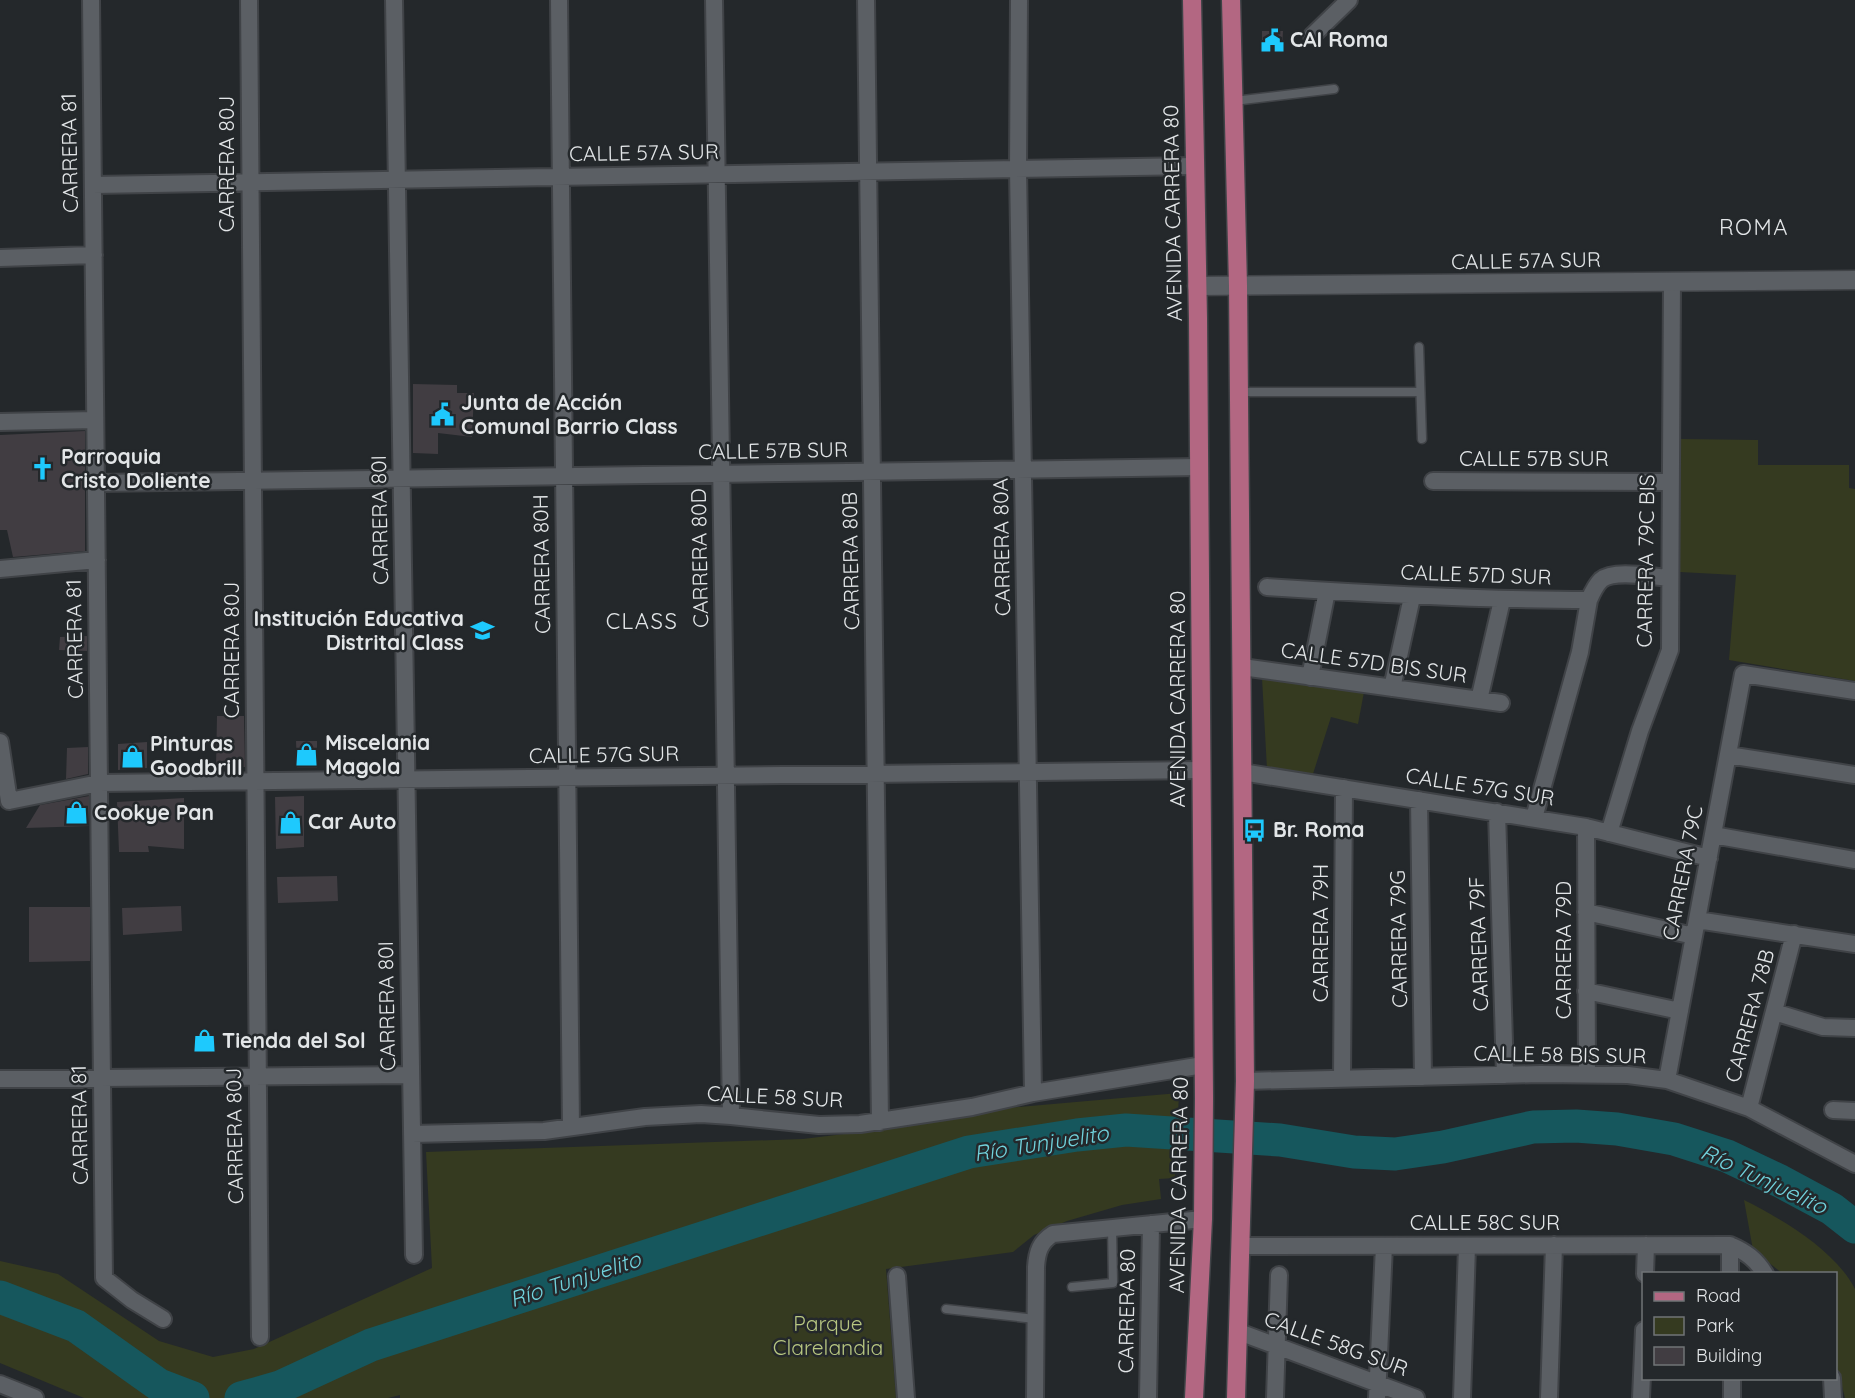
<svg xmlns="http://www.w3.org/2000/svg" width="1855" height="1398" font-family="Quicksand,sans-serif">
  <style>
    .green { fill: #353a20 }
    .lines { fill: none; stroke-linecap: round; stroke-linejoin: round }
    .river { stroke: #16575d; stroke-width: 33 }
    .building { fill: #413d42 }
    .service-casing { stroke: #404347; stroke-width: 11 }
    .minor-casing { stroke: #404347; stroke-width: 20 }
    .tertiary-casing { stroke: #404347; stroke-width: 21 }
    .primary-casing { stroke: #404347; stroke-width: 21 }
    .service { stroke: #5b5f64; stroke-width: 8 }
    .minor { stroke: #5b5f64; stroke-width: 16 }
    .tertiary { stroke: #5b5f64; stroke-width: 18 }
    .primary { stroke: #b36782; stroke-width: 18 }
    .labels { text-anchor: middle; stroke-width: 5; stroke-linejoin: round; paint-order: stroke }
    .poi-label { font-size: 21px; font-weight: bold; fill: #e3e6e8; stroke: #24282b; text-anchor: start }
    .street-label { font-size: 21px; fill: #e3e6e8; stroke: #24282b }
    .park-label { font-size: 21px; fill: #b8c781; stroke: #24282b }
    .neighbourhood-label { font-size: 22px; letter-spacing: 1.5px; fill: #e3e6e8; stroke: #24282b }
    .water-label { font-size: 22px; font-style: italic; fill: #71d3dd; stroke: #24282b }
  </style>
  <rect width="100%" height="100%" fill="#24282b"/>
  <path class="green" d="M 1679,439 L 1758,440 L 1758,465 L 1849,465 L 1849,488 L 1855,489 L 1855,681 L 1729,660 L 1736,575 L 1680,572 Z
    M 1262,678 L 1364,692 L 1358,724 L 1331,717 L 1312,777 L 1267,769 Z
    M 1179,1093 L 1175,1178 L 1159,1179 L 1161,1199 L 1122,1205 L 1067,1221 L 1034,1235 L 1013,1252 L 886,1269 L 896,1398 L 400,1398 L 400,1395 L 388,1398 L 84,1398 L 0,1363 L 0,1261 L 58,1274 L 159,1341 L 213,1357 L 254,1349 L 432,1268 L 426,1152 L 803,1139 L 885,1129 L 932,1117 L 972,1111 Z
    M 1744,1200 C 1782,1219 1835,1250 1855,1289 L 1855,1398 L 1845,1398 L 1836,1362 L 1836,1274 L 1782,1273 L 1753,1250 Z"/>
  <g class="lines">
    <path class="river" d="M 0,1297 L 76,1326 L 159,1385 L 193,1398
      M 241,1398 L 280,1387 L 371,1345 L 969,1152 L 1077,1135 L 1126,1130 L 1280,1140 L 1354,1152 L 1395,1154 L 1443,1147 L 1533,1127 L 1576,1126 L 1617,1129 L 1674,1139 L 1727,1156 L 1780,1181 L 1832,1209 L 1855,1227"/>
  </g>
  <path class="building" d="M 1262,31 L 1283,31 L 1282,49 L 1262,49 Z
    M 413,384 L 457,385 L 457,393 L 474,393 L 472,437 L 438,433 L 438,454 L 413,453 Z
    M 85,431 L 85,551 L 13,557 L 7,530 L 0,530 L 0,435 Z
    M 87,636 L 87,651 L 59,650 L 60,637 Z
    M 217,716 L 244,716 L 245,767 L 216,768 Z
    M 296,741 L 317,741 L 317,768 L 297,768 Z
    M 147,742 L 147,768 L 118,770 L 118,744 Z
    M 88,747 L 88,774 L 66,779 L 67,748 Z
    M 89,796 L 89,826 L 26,828 L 40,805 Z
    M 304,796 L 304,847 L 276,849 L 275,797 Z
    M 184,798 L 184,849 L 148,846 L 149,852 L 119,852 L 117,802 Z
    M 337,876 L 338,901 L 278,903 L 277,877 Z
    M 181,906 L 182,931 L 123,935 L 122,908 Z
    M 29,907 L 90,907 L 90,961 L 29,962 Z"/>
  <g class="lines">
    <defs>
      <path id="service" d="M 1234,101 L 1334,89
        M 1419,347 L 1422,439
        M 1239,392 L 1420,392
        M 1072,1287 L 1113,1283 L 1112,1228
        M 946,1309 L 1035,1319"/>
      <path id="minor" d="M 91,0 L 104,1278 L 132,1300 L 163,1319
        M 249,0 L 260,1337
        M 394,0 L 414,1255
        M 559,0 L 571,1127
        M 714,0 L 731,1116
        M 866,0 L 880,1122
        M 1019,0 L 1018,169 L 1033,1093
        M 1312,36 L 1349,0
        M 93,185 L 1195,166
        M 0,258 L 94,255
        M 0,422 L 95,420
        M 1433,481 L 1671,482
        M 96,483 L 1199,467
        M 0,569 L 97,560
        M 1267,587 C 1374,594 1481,600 1589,600 C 1592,593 1595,586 1601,580 C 1614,569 1653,577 1670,578
        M 1242,667 L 1501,703
        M 1310,677 L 1327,591
        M 1392,688 L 1412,597
        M 1479,700 L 1502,600
        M 0,742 L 9,801
        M 1728,755 L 1855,775
        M 1242,772 L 1586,827 L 1709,858
        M 1419,800 L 1423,1077
        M 9,801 L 99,783 L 1201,770
        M 1497,812 L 1505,1075
        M 1534,818 L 1580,652 L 1589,600
        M 1586,827 L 1587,1074
        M 1609,833 L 1640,731 L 1670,650 L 1672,282
        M 1713,835 L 1855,860
        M 1586,912 L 1694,936
        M 1697,920 L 1855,944
        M 1586,991 L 1680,1011
        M 1774,1012 L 1823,1027 L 1855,1028
        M 0,1079 L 411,1075
        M 1342,1079 L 1344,788
        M 1667,1080 L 1743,674 L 1855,691
        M 1245,1081 L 1540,1074 L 1628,1075 L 1667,1080 L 1749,1108 L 1855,1164
        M 1749,1108 L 1794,934
        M 1833,1110 L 1855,1111
        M 412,1134 L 544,1131 L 645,1117 L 701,1114 L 731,1116 L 819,1125 L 860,1124 L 972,1107 L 1033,1093 L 1203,1065
        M 1730,1245 L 1730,1274
        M 1241,1246 L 1730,1245 C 1746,1252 1756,1259 1765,1274
        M 1645,1274 L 1646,1245
        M 897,1276 L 906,1398
        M 1239,1332 L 1416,1398
        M 1732,1378 L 1732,1398
        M 1832,1378 L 1833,1398
        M 0,1384 L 35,1398
        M 1035,1398 L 1036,1267 C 1037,1252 1040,1242 1053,1234 L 1203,1219
        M 1148,1398 L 1151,1224
        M 1275,1398 L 1279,1275
        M 1377,1398 L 1384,1246
        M 1462,1398 L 1467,1246
        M 1549,1398 L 1554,1245
        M 1641,1398 L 1644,1330"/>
      <path id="tertiary" d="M 1197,286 L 1855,280"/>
      <path id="primary" d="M 1192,0 L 1198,319 L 1204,1098 L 1203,1219 L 1194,1398
        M 1231,0 L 1238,286 L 1245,1081 L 1236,1398"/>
    </defs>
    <use href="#service" class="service-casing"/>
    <use href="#minor" class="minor-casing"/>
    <use href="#tertiary" class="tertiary-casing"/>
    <use href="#primary" class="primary-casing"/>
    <use href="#service" class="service"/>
    <use href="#minor" class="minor"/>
    <use href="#tertiary" class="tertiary"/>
    <use href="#primary" class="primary"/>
  </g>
  <defs>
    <symbol id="civic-bare" viewBox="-9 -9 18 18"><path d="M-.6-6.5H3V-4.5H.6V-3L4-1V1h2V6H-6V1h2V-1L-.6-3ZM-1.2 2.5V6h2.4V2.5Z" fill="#1ec9fd" stroke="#24282b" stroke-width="2.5" paint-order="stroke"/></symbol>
    <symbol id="church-bare" viewBox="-9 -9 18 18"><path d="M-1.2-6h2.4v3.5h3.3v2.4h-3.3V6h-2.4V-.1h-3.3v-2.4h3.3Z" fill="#1ec9fd" stroke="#24282b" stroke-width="2.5" paint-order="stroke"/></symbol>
    <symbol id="school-bare" viewBox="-9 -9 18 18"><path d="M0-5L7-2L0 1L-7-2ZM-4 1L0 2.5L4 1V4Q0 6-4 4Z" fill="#1ec9fd" stroke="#24282b" stroke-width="2.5" paint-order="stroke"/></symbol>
    <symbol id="shop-bare" viewBox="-9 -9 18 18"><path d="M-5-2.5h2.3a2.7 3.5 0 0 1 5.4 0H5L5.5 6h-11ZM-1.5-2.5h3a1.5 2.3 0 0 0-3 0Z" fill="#1ec9fd" stroke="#24282b" stroke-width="2.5" paint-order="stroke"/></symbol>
    <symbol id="bus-bare" viewBox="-9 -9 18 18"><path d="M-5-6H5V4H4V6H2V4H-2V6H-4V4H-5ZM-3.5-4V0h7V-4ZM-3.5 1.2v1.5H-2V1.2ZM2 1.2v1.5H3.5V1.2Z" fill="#1ec9fd" stroke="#24282b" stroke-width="2.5" paint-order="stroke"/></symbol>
  </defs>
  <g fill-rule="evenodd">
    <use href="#civic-bare" x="1256" y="24" width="33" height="33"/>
    <use href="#civic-bare" x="426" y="398" width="33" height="33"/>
    <use href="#church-bare" x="26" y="452" width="33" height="33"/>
    <use href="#school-bare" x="466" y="614" width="33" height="33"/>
    <use href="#shop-bare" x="290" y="738" width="33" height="33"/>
    <use href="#shop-bare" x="116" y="740" width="33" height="33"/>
    <use href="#shop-bare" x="60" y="796" width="33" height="33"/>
    <use href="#shop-bare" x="274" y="806" width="33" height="33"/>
    <use href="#bus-bare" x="1238" y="814" width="33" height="33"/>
    <use href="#shop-bare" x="188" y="1024" width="33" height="33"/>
  </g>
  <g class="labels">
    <g class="poi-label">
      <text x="1290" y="47">CAI Roma</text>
      <text x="461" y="410">Junta de Acción<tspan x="461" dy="24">Comunal Barrio Class</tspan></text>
      <text x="61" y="464">Parroquia<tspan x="61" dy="24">Cristo Doliente</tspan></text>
      <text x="464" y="626" text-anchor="end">Institución Educativa<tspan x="464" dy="24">Distrital Class</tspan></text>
      <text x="325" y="750">Miscelania<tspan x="325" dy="24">Magola</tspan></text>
      <text x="150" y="751">Pinturas<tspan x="150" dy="24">Goodbrill</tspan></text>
      <text x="94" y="820">Cookye Pan</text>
      <text x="308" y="829">Car Auto</text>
      <text x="1273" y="837">Br. Roma</text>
      <text x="222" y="1048">Tienda del Sol</text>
    </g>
    <g class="street-label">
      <text transform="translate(70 153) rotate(-91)" y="7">CARRERA 81</text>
      <text transform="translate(644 153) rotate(-1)" y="7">CALLE 57A SUR</text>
      <text transform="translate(227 164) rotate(-90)" y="7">CARRERA 80J</text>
      <text transform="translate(1173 213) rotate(-91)" y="7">AVENIDA CARRERA 80</text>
      <text transform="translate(1526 261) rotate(-1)" y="7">CALLE 57A SUR</text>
      <text transform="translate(773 451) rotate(-1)" y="7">CALLE 57B SUR</text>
      <text x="1534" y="466">CALLE 57B SUR</text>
      <text transform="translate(380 520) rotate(-91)" y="7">CARRERA 80I</text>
      <text transform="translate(1002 547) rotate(-91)" y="7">CARRERA 80A</text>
      <text transform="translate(700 558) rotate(-91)" y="7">CARRERA 80D</text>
      <text transform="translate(851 561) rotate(-91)" y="7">CARRERA 80B</text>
      <text transform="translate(1646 561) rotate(-89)" y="7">CARRERA 79C BIS</text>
      <text transform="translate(542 564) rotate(-91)" y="7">CARRERA 80H</text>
      <text transform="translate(1476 575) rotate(2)" y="7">CALLE 57D SUR</text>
      <text transform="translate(75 639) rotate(-91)" y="7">CARRERA 81</text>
      <text transform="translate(232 650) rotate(-90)" y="7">CARRERA 80J</text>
      <text transform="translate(1374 663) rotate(8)" y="7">CALLE 57D BIS SUR</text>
      <text transform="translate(1178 699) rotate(-90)" y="7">AVENIDA CARRERA 80</text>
      <text transform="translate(604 755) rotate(-1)" y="7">CALLE 57G SUR</text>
      <text transform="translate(1480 787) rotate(9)" y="7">CALLE 57G SUR</text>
      <text transform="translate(1683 873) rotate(-79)" y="7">CARRERA 79C</text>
      <text transform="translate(1321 933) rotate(-90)" y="7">CARRERA 79H</text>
      <text transform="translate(1399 939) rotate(-91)" y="7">CARRERA 79G</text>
      <text transform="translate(1479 944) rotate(-92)" y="7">CARRERA 79F</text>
      <text transform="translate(1564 950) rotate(-90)" y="7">CARRERA 79D</text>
      <text transform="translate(387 1006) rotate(-91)" y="7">CARRERA 80I</text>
      <text transform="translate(1750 1016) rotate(-75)" y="7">CARRERA 78B</text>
      <text transform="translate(1560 1055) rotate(1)" y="7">CALLE 58 BIS SUR</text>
      <text transform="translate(775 1097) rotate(3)" y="7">CALLE 58 SUR</text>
      <text transform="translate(80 1125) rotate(-91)" y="7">CARRERA 81</text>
      <text transform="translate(235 1136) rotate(-91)" y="7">CARRERA 80J</text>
      <text transform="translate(1179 1185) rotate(-89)" y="7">AVENIDA CARRERA 80</text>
      <text x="1485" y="1230">CALLE 58C SUR</text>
      <text transform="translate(1127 1311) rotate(-89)" y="7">CARRERA 80</text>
      <text transform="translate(1336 1344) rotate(20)" y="7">CALLE 58G SUR</text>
    </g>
    <g class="park-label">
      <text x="828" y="1331">Parque<tspan x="828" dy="24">Clarelandia</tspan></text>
    </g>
    <g class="neighbourhood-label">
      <text x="1754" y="235">ROMA</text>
      <text x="642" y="629">CLASS</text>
    </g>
    <g class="water-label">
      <text transform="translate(1041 1143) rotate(-9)" y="8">Río Tunjuelito</text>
      <text transform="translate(1764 1179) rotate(25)" y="8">Río Tunjuelito</text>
      <text transform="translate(575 1279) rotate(-18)" y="8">Río Tunjuelito</text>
    </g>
  </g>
  <rect x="1642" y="1272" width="195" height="108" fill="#24282b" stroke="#707477" stroke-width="1.5"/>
  <rect x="1654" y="1292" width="30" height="9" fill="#b36782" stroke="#707477" stroke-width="1.5"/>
  <text x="1696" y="1302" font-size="18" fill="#e3e6e8">Road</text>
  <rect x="1654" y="1317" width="30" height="18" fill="#353a20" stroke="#707477" stroke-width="1.5"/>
  <text x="1696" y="1332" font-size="18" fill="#e3e6e8">Park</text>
  <rect x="1654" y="1347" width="30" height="18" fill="#413d42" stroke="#707477" stroke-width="1.5"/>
  <text x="1696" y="1362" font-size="18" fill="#e3e6e8">Building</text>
</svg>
